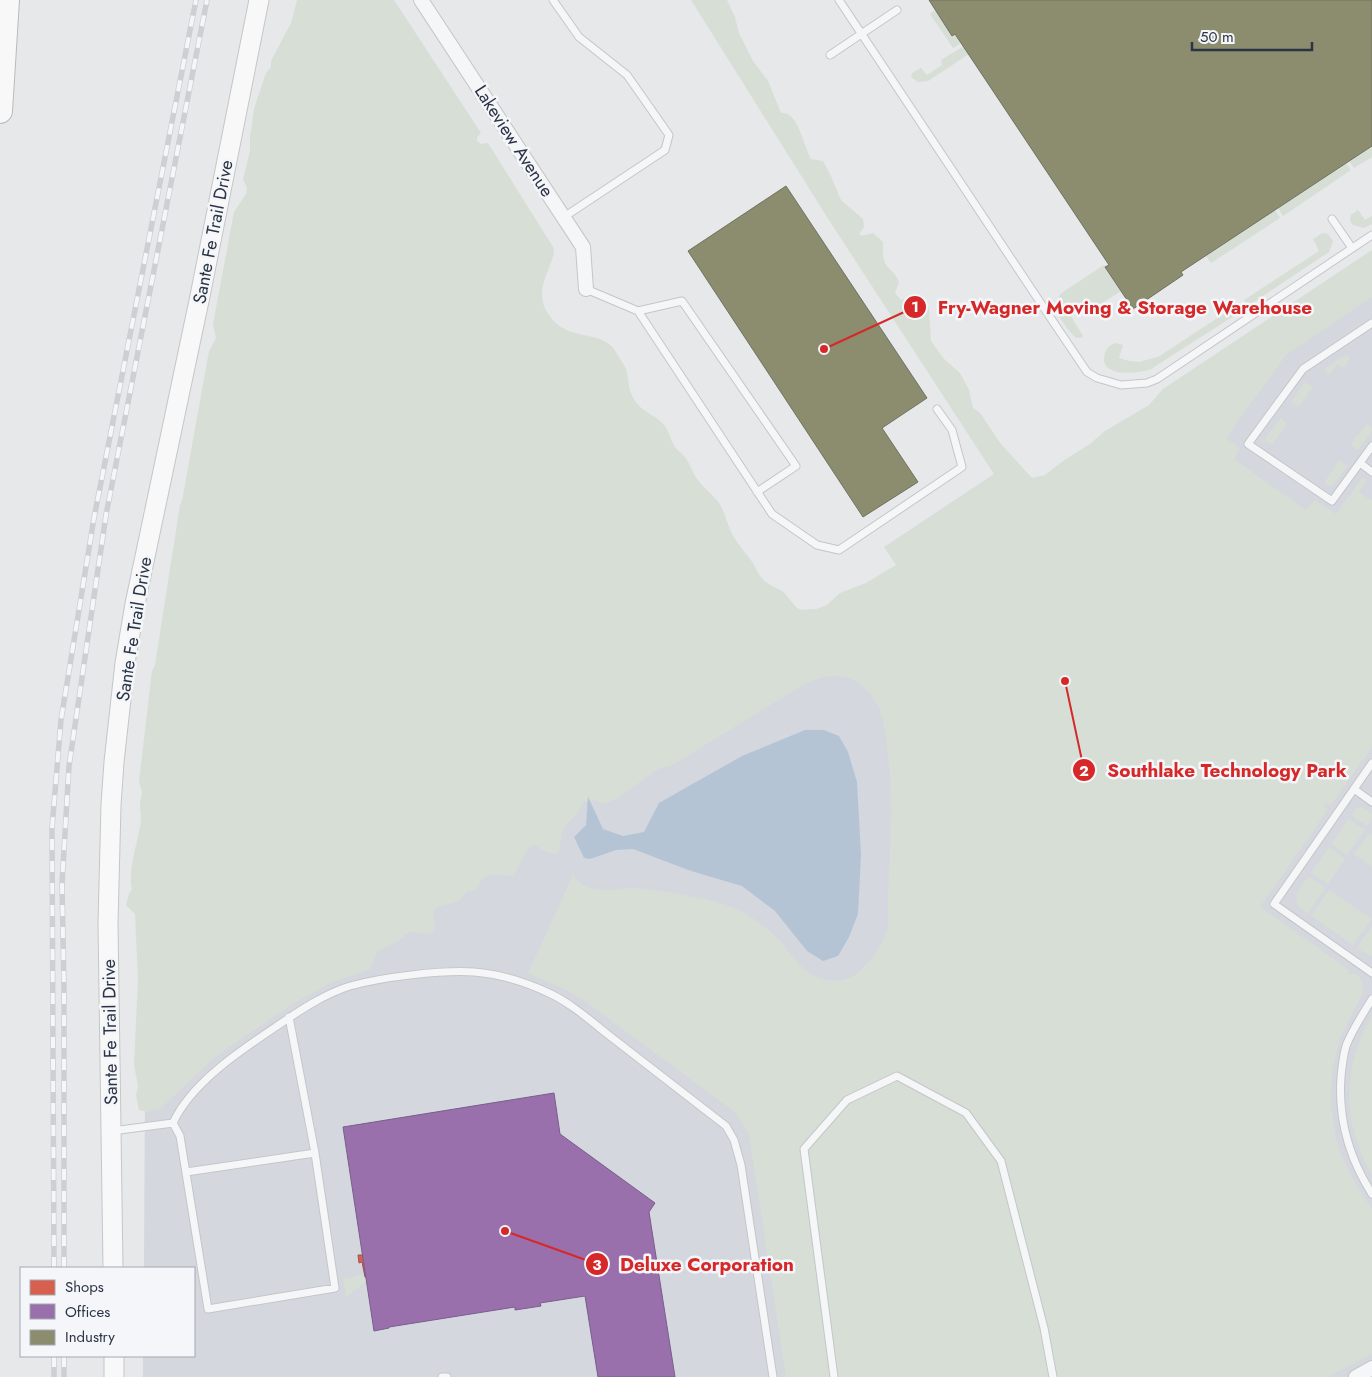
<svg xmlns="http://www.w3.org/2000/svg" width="1372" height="1377" font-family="Jost,sans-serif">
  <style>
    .built { fill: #d4d7dd }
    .green { fill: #d6ded6 }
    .water { fill: #b4c4d5 }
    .shops { fill: #d6604d; stroke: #a3534b }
    .offices { fill: #9970ab; stroke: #785e8c }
    .industry { fill: #8c8c6e; stroke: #6f7262 }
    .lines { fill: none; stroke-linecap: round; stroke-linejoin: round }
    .service-casing { stroke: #c4c6c8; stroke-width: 9 }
    .minor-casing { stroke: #c4c6c8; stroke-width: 16 }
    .secondary-casing { stroke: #c4c6c8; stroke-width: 21 }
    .motorway-casing { stroke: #b8bbbf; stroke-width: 26 }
    .service { stroke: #f5f6f7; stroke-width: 7 }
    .minor { stroke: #f5f6f7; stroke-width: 14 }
    .secondary { stroke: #f8f8f8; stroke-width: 19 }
    .motorway { stroke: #f8f8f8; stroke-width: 24 }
    .rail-casing { stroke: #cecfd2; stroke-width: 5.5 }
    .rail { stroke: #f4f6f9; stroke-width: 4; stroke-dasharray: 11; stroke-linecap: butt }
    .labels { text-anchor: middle; stroke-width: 5; stroke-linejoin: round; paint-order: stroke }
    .street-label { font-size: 18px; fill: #2b3445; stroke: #f4f6f9 }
    .leader { fill: none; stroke: #d62828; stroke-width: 2 }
    .callout-dot { fill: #d62828; stroke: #f4f6f9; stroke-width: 2 }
    .mark-label { font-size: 15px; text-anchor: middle; font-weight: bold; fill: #fff }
    .callout-label { font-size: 19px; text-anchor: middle; font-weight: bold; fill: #d62828; stroke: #f4f6f9; stroke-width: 5; stroke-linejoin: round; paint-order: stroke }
  </style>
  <rect width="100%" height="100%" fill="#e6e8ea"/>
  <path class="built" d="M 1372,274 L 1372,1377 L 143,1377 L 143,1356 L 194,1356 L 194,1268 L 144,1268 L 145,1088 Z"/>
  <path class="green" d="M 297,0 L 394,0 L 481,133 L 477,137 L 477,141 L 481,144 L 488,143 L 553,247 C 559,260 531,286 547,312 C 566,344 598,328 614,349 C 616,352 624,365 626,369 C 629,380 628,391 635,401 C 642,412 656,415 664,425 C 669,431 670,439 674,445 C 676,450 681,452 684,456 C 690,463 692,472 697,479 C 704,489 717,497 722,508 C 726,517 728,526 733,536 C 739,546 747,554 753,563 C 757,570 759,577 766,582 C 771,586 777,588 782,591 C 789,596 792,605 800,610 L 816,609 L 827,605 L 840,593 L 866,583 L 896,565 L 884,547 L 994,474 L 827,217 L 691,0 L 727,0 L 735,17 L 739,33 L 753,61 L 768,81 L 781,113 C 784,113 787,113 789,115 C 799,121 805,148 811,159 L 823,161 L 830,174 L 841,200 L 863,219 L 864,227 L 859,234 L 862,236 L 873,233 L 883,242 C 883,249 882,260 887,266 C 892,273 895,272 899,282 L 895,293 L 901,300 L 909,298 L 924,300 L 929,309 L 931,341 L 943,358 L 960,373 L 969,390 L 973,408 L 980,413 L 1001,444 L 1032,478 L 1045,475 L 1063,461 L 1090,444 L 1105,431 L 1149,405 L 1163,389 L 1372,250 L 1372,297 L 1286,355 L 1226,438 L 1240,448 L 1234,459 L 1306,510 L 1315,500 L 1336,514 L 1363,477 L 1367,481 L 1359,492 L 1372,501 L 1372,747 L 1335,799 L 1330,806 L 1326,803 L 1324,806 L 1327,809 L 1325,814 L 1260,907 L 1344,966 L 1350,971 L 1348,973 L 1350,975 L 1352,973 L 1357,975 L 1361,979 L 1364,991 L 1340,1038 L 1332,1073 L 1331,1106 L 1336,1139 L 1342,1157 L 1354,1181 L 1372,1209 L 1372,1354 L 1328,1377 L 786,1377 L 749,1135 L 742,1122 L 731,1109 L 583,1000 L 568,991 L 528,973 L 573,875 C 577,880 582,885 587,887 C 601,893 619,887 633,888 C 657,889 681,895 705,899 C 721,903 737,907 751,917 C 761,924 772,932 780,941 C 787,949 793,957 800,965 C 817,984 845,987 863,968 C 875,955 884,942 888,925 C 888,915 888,905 888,895 C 890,843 894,791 886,739 C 884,728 883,716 878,706 C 861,674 836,670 805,684 L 689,755 L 671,766 L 658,769 L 618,798 L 606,803 L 601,803 L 596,800 L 583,802 C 580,814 571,818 564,828 C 559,836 562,848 557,854 L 543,851 L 537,846 L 532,845 L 528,848 L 514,875 C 504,877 493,871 484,878 C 480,881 478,887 474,891 L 468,891 C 465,894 462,898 459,900 C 443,909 427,899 436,929 L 430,934 L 409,932 L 397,942 L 380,950 L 376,954 L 370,969 L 328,984 L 290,1006 L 215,1057 L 160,1109 L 147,1112 L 139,1110 L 136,1095 L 138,1086 L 134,1065 L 138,979 L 135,914 L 126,905 L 129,894 L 132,889 C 127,871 139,839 141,820 C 141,815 140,810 140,805 C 141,793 144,795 139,782 L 152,671 L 155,665 L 180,505 L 182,501 L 209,351 L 216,338 L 213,324 L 234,212 L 246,194 L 247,188 L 243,179 L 250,151 L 250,138 L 254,109 L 266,73 L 271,67 L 271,61 L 291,23 Z
    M 935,10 L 952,35 L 955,34 L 961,43 L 953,48 L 930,14 Z
    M 964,46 L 969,54 L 928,81 L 918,82 L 911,77 L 912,73 L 921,68 L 927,75 L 942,65 L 941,60 Z
    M 1372,146 L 1372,157 L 1354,168 L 1349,161 Z
    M 1346,163 L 1351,170 L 1283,216 L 1278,208 Z
    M 1275,210 L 1280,218 L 1211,263 L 1206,256 Z
    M 1358,210 L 1365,220 L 1372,216 L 1372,224 L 1364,228 L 1353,225 L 1350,221 L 1351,215 Z
    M 1323,233 L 1328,234 L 1333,241 L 1329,252 L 1248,306 L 1244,300 L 1319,251 L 1313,239 Z
    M 1104,265 L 1121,291 L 1085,314 L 1079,306 L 1069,313 L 1083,336 L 1081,338 L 1076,338 C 1064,326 1047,305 1063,292 Z
    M 1239,304 L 1243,309 L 1240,312 L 1151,369 C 1138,374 1097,378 1105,353 C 1107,347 1110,345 1116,343 L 1123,345 L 1119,358 L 1129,361 L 1139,362 L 1158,357 Z
    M 1345,355 L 1348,355 L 1350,359 L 1344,368 L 1337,364 L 1330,375 L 1324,371 L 1324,369 Z
    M 1305,382 L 1313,387 L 1299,407 L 1296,407 L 1291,402 Z
    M 1281,418 L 1287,424 L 1273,443 L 1270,444 L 1265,441 L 1265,438 Z
    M 1367,424 L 1372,428 L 1372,431 L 1359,449 L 1356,450 L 1352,446 L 1351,443 Z
    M 1339,461 L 1341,461 L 1347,466 L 1333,486 L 1331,487 L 1326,483 L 1325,481 Z
    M 1357,807 L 1362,807 L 1372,814 L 1372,819 L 1367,826 L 1351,815 Z
    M 1349,819 L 1365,830 L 1347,855 L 1331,844 Z
    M 1369,833 L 1372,835 L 1372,867 L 1354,854 Z
    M 1329,847 L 1345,859 L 1328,884 L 1311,873 Z
    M 1309,876 L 1325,888 L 1308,914 C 1287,900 1298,891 1309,876 Z
    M 1329,890 L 1372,919 L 1353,945 L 1311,916 Z
    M 1372,926 L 1372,956 L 1366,954 L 1357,948 Z
    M 1372,1015 L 1372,1175 C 1341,1121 1342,1069 1372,1015 Z
    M 366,1274 L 367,1281 L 346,1297 L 343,1279 Z"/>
  <path class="water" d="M 805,730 L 824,730 L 839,736 L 848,752 L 857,782 L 861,855 L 858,914 L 849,937 L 838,956 L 823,961 L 807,951 L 775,911 L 742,886 L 691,871 L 633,849 L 616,850 L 590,859 L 584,858 L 574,837 L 586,825 L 588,797 L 603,829 L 623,836 L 644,832 L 659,803 L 742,756 Z"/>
  <path class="shops" d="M 358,1255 L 363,1255 L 366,1277 L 365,1277 L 362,1262 L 359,1263 Z"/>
  <path class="offices" d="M 554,1093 L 560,1134 L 655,1203 L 649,1212 L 675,1377 L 598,1377 L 585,1296 L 540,1303 L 541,1306 L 515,1310 L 515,1307 L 389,1327 L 389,1328 L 374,1331 L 343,1127 Z"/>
  <path class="industry" d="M 929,0 L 1372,0 L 1372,146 L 1181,272 L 1183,275 L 1133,309 L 1105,267 L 1109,265 L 955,34 L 952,36 Z
    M 786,186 L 927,398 L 882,428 L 918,482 L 863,517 L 688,251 Z"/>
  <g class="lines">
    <defs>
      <path id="service" d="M 553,0 L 579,37 L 627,75 L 669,135 L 665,150 L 564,217
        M 839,0 L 1052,320 L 1087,372 L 1097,378 L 1121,385 L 1147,383 L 1157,379 L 1372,235
        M 830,55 L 897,10
        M 1332,219 L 1352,248
        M 586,289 L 638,311 L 772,514 L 817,545 L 839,550 L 962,467 L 952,430 L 937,409
        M 638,311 L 682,301 L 796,466 L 757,492
        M 1372,323 L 1303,369 L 1248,444 L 1332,501 L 1372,446
        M 1360,463 L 1372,472
        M 1372,763 L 1274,904 L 1372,973
        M 1354,789 L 1372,802
        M 1372,999 C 1363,1014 1352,1030 1346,1046 C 1343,1056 1342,1067 1341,1077 C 1338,1119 1349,1158 1372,1194
        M 173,1123 L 180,1136 L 208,1309 L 335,1288 L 315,1153 L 289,1017
        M 112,1131 L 173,1123 C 191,1083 241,1050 277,1026 C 299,1011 324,994 350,986 C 382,977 441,970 474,972 C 499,974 528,983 551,994 C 574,1005 594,1024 615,1040 C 652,1069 689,1097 726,1126 L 734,1140 L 741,1165 L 773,1377
        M 186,1172 L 315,1153
        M 442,1377 L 447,1377
        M 834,1377 L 804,1149 L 847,1100 L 897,1076 L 966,1113 L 1001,1161 L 1044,1328 L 1053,1377"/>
      <path id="minor" d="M 421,0 L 583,247 L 586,289
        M 1356,1377 L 1372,1368"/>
      <path id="secondary" d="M 113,1268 L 108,923 L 111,805 L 114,762 L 125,663 L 135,604 L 200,296 L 259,0
        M 114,1356 L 114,1377"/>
      <path id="motorway" d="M 0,111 L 7,0"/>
    </defs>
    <use href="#service" class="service-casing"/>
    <use href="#minor" class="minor-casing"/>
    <use href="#secondary" class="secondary-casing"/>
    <use href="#motorway" class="motorway-casing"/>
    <use href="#service" class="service"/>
    <use href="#minor" class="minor"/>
    <use href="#secondary" class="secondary"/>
    <use href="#motorway" class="motorway"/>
    <defs>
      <path id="rail" d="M 54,1268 L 52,828 L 61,720 L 94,518 L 196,0
        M 64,1268 L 64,990 L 62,884 L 69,766 L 106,515 L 207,0
        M 54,1356 L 54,1377
        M 64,1356 L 64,1377"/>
    </defs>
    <use href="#rail" class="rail-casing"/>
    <use href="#rail" class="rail"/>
  </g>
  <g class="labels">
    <g class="street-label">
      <text transform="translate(514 141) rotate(57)" y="6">Lakeview Avenue</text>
      <text transform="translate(213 232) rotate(-79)" y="6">Sante Fe Trail Drive</text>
      <text transform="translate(134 629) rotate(-81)" y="6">Sante Fe Trail Drive</text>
      <text transform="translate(110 1032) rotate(-91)" y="6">Sante Fe Trail Drive</text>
    </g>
  </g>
  <path class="leader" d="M824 349L915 307M1065 681L1084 770M505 1231L597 1264"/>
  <g class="callout-dot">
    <circle cx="824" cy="349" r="5"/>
    <circle cx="1065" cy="681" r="5"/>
    <circle cx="505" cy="1231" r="5"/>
    <circle cx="915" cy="307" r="12"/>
    <circle cx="1084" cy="770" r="12"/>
    <circle cx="597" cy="1264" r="12"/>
  </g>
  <g class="mark-label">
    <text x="915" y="312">1</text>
    <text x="1084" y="776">2</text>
    <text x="597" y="1270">3</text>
  </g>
  <g class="callout-label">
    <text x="1125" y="314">Fry-Wagner Moving &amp; Storage Warehouse</text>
    <text x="1227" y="777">Southlake Technology Park</text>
    <text x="707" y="1271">Deluxe Corporation</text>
  </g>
  <rect x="20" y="1267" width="175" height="90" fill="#f4f6f9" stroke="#a4a8b1"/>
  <rect x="30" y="1280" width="25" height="15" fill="#d6604d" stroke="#a4a8b1"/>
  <text x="65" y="1292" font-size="15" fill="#2b3445">Shops</text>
  <rect x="30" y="1304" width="25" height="15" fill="#9970ab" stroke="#a4a8b1"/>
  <text x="65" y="1317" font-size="15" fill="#2b3445">Offices</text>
  <rect x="30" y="1330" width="25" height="15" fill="#8c8c6e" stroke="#a4a8b1"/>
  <text x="65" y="1342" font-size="15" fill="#2b3445">Industry</text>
  <path d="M1192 42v8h120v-8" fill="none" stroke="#2b3445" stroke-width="2.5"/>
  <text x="1200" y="42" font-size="15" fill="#2b3445" stroke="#f4f6f9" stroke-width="4" paint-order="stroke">50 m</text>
</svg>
